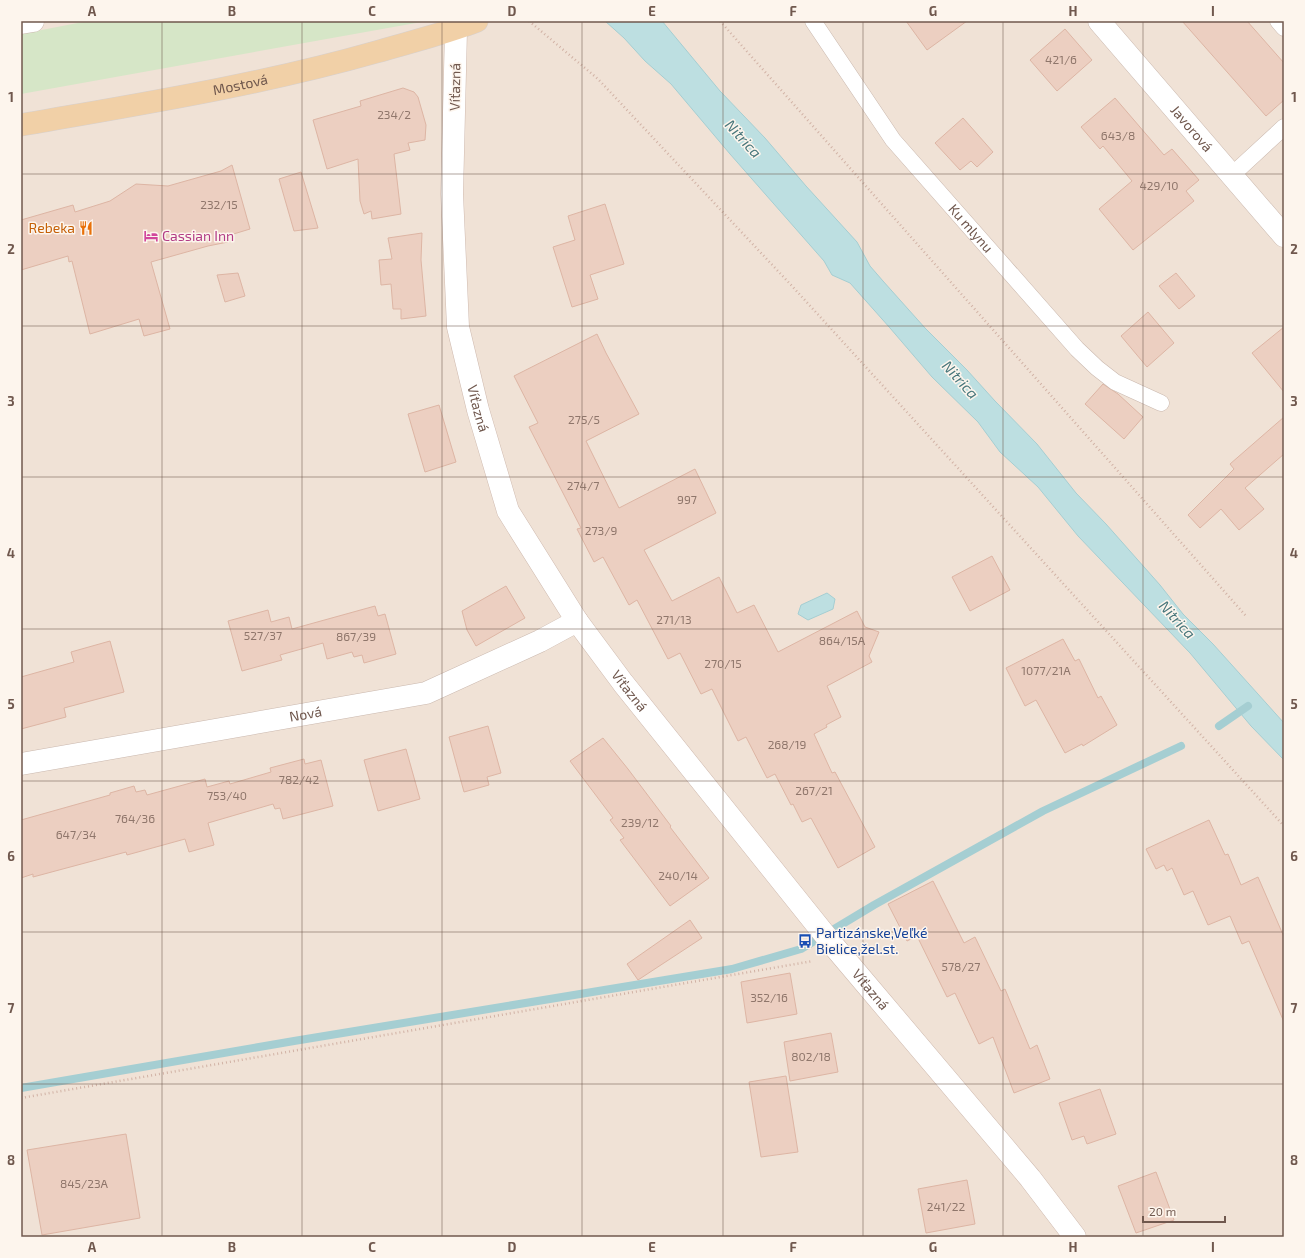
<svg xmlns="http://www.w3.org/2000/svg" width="1305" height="1258" font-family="'Exo 2',sans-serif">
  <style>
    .residential { fill: #f0e2d6 }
    .green { fill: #d6e6c7 }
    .water { fill: #bddfe1; stroke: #a5ced2 }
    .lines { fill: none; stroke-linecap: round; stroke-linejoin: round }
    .stream { stroke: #a5ced2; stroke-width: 8 }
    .building { fill: #eccfc1; stroke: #ddb5a4 }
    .lane-casing { stroke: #cab8ae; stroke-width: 17 }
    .street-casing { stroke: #cab8ae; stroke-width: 23 }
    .secondary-casing { stroke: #cfbaaf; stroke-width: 23 }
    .primary-casing { stroke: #d7d0cd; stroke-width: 23 }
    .path { stroke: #d1b2a5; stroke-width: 2.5; stroke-dasharray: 1 3; stroke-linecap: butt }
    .lane { stroke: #fff; stroke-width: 16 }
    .street { stroke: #fff; stroke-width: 22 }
    .secondary { stroke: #fff; stroke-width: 22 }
    .primary { stroke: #f1d0a7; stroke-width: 22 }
    .grid { fill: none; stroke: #70584e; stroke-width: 1; stroke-opacity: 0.55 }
    .labels { text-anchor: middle; stroke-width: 3; stroke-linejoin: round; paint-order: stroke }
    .number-label { font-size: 12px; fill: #8f766b }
    .street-label { font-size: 14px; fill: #70584e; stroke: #fdf5ed }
    .food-label { font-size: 14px; fill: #c56008; stroke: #fdf5ed; text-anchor: end }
    .hotel-label { font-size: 14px; fill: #b23c85; stroke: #fdf5ed; text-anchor: start }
    .transit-label { font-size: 14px; fill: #164399; stroke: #fdf5ed; text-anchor: start }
    .water-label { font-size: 15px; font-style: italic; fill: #47767b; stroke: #fdf5ed }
    .neatline { fill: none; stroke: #70584e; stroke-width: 1.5 }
    .grid-label { font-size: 13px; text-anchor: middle; font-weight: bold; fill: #70584e }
  </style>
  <rect width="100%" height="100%" fill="#faf1e7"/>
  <path class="residential" d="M 21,21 L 1284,21 L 1284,1237 L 21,1237 Z"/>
  <path class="green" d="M 88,21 L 427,21 L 21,94 L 21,34 Z"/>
  <path class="water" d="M 605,21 L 662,21 L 720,91 L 765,138 L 806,186 L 857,242 L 870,266 L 883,281 L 925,328 L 967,370 L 995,401 L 1037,444 L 1076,493 L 1106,524 L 1160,585 L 1183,614 L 1213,644 L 1284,723 L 1284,760 L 1251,726 L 1190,653 L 1078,536 L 1038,487 L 1000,452 L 978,422 L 932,377 L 890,328 L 850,283 L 832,275 L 824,261 L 730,154 L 671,84 L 645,61 L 624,38 Z
    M 827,593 L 835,599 L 833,609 L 808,620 L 798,614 L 801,605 Z"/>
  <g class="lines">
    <path class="stream" d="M 1219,726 L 1248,706
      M 21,1088 L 294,1041 L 732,969 L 801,949 L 874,905 L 1043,811 L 1181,746"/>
  </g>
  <path class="building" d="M 906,21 L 967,21 L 927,50 Z
    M 1182,21 L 1247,21 L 1284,63 L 1284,100 L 1266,116 Z
    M 1065,29 L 1092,60 L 1057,91 L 1030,60 Z
    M 403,88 L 414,92 L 418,97 L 426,125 L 425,140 L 408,143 L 410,150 L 394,154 L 401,214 L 372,219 L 371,211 L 364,214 L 360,201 L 358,159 L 327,169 L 313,120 L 361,106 L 360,101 Z
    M 1115,98 L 1164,155 L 1172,149 L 1199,180 L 1186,191 L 1194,201 L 1133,250 L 1099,209 L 1132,181 L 1103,146 L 1100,149 L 1081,127 Z
    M 963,118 L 993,152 L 977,167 L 971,161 L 960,170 L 935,143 Z
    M 232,165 L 250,229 L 227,236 L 228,242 L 208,246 L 151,262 L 170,329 L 144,336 L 139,319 L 90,334 L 72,261 L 69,262 L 68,256 L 21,270 L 21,220 L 73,205 L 75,212 L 110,201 L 136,184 L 168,186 L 221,171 Z
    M 301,172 L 318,228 L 294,231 L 279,179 Z
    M 605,204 L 624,264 L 590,275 L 598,299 L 572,307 L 553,247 L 575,240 L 568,216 Z
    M 422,233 L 421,260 L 426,316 L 401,319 L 401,309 L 393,309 L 391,284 L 381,285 L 379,260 L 392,259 L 388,238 Z
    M 238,273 L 245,296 L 225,302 L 217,275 Z
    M 1176,273 L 1195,296 L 1179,309 L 1159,286 Z
    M 1148,312 L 1174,343 L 1147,367 L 1121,336 Z
    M 1284,327 L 1284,392 L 1252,353 Z
    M 597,334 L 606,353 L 639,414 L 586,441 L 619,508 L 695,469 L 716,513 L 644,550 L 672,601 L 719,577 L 737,613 L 754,605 L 778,652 L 857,611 L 865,627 L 879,632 L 869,656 L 872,662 L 827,686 L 841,717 L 826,725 L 827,727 L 814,734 L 832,773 L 835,772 L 875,847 L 838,868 L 811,818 L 802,822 L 793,804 L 791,805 L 775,774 L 767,778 L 746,737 L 738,741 L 712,689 L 701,694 L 680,653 L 668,659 L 637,600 L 629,605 L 603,557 L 594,562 L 577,529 L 581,528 L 529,427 L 538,423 L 514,376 Z
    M 1103,384 L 1118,394 L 1143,417 L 1124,439 L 1085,404 Z
    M 439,405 L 456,462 L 425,472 L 408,414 Z
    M 1284,417 L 1284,454 L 1245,488 L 1264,509 L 1239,530 L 1221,509 L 1200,528 L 1188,515 L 1234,469 L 1230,464 Z
    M 992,556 L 1010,590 L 970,611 L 952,577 Z
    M 506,586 L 525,618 L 476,646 L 467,630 L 462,611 Z
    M 375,606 L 378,616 L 385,614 L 396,654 L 364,663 L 362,655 L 354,657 L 352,652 L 327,659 L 323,643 L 280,655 L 282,660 L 242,671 L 228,621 L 268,610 L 271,622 L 289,617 L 292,629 Z
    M 1063,639 L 1075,661 L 1079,659 L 1098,698 L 1101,696 L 1117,725 L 1083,746 L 1082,744 L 1065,753 L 1036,700 L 1025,706 L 1006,668 Z
    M 110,641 L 124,692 L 64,708 L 66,717 L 21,729 L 21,677 L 74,662 L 71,652 Z
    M 488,726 L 501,773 L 487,777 L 489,785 L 464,792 L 449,737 Z
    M 603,738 L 628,769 L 671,826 L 670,827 L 709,878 L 670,906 L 620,840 L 624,838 L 610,820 L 613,818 L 570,761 Z
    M 406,749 L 420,799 L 378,811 L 364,760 Z
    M 304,759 L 305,764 L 321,760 L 333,806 L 283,819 L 280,808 L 275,809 L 273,804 L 208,823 L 214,845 L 189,852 L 185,839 L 127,855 L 126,852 L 33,877 L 33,874 L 21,878 L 21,820 L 110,795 L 110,793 L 134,786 L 136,792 L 145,790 L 147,795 L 205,779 L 207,787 L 229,781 L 230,784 L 271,772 L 270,768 Z
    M 1209,820 L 1225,855 L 1228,854 L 1241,885 L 1258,877 L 1284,937 L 1284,1022 L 1249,941 L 1242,944 L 1230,916 L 1208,925 L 1193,891 L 1184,895 L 1172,868 L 1167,871 L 1164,865 L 1156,869 L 1146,849 Z
    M 933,881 L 964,943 L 975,937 L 1001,991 L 1005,989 L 1030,1049 L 1037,1045 L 1050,1079 L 1014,1093 L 993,1037 L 979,1044 L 955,993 L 947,997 L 917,936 L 907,941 L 888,904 Z
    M 690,920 L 702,938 L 638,980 L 627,964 Z
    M 790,973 L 797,1014 L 747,1023 L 741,982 Z
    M 831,1033 L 838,1072 L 790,1081 L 784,1042 Z
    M 786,1076 L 798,1152 L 761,1157 L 749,1082 Z
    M 1100,1089 L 1116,1134 L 1087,1144 L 1084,1136 L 1072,1140 L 1059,1103 Z
    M 126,1134 L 140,1218 L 42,1235 L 27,1150 Z
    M 1156,1172 L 1174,1220 L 1136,1233 L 1118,1186 Z
    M 967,1180 L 975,1224 L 926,1233 L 918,1189 Z"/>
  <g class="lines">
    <defs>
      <g id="lane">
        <path id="s1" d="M 813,21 L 893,140 L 1077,349 L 1097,368 L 1115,382 L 1161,403"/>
        <path d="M 1278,21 L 1284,28"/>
        <path d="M 1232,175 L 1284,127"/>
      </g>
      <g id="street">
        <path id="s2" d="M 1099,21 L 1284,236"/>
        <path d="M 21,23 L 33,21"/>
        <path id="s3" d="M 21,764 L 426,693 L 540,641 L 577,621"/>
      </g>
      <g id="secondary">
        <path id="s4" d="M 456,30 L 452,194 L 458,327 L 478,410 L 508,511 L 577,621 L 623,683 L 833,945 L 1030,1178 L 1075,1237"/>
      </g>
      <g id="primary">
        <path id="s5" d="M 21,125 C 140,104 260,85 376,52 C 410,42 444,34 477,21"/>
      </g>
    </defs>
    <use href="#lane" class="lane-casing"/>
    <use href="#street" class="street-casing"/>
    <use href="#secondary" class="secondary-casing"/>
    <use href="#primary" class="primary-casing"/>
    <path class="path" d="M 529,21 L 598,79 L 792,286 L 1284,826
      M 720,21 L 1246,616
      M 21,1098 L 813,961"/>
    <use href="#lane" class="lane"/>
    <use href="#street" class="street"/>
    <use href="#secondary" class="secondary"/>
    <use href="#primary" class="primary"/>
  </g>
  <path class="grid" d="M 162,21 L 162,1237M 302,21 L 302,1237M 442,21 L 442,1237M 582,21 L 582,1237M 723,21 L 723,1237M 863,21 L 863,1237M 1003,21 L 1003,1237M 1143,21 L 1143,1237M 21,174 L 1284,174M 21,326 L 1284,326M 21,477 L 1284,477M 21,629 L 1284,629M 21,781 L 1284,781M 21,932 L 1284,932M 21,1084 L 1284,1084"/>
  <defs>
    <symbol id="restaurant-bare" viewBox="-9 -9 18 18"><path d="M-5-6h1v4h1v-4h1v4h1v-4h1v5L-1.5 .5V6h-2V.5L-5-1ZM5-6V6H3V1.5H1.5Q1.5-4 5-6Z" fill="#e8710a" stroke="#fdf5ed" stroke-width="2.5" paint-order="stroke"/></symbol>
    <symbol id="hotel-bare" viewBox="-9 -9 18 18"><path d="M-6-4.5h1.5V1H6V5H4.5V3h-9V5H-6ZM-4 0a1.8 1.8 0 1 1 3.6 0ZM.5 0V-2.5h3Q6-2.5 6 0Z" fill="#d1479c" stroke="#fdf5ed" stroke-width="2.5" paint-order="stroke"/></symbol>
    <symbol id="bus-bare" viewBox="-9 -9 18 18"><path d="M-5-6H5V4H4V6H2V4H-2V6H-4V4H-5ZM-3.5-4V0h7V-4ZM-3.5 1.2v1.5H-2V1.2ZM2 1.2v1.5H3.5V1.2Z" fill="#1a4fb4" stroke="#fdf5ed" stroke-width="2.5" paint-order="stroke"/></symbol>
  </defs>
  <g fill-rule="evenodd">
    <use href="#restaurant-bare" x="76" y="218" width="20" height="20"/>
    <use href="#hotel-bare" x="141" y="226" width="20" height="20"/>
    <use href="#bus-bare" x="795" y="931" width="20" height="20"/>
  </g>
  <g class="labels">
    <g class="number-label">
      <text x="1061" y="64">421/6</text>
      <text x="394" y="119">234/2</text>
      <text x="1118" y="140">643/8</text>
      <text x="1159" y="190">429/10</text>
      <text x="219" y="209">232/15</text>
      <text x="584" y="424">275/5</text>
      <text x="583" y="490">274/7</text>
      <text x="687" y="504">997</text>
      <text x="601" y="535">273/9</text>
      <text x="674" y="624">271/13</text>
      <text x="263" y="640">527/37</text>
      <text x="356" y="641">867/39</text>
      <text x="842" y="645">864/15A</text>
      <text x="723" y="668">270/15</text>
      <text x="1046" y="675">1077/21A</text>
      <text x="787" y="749">268/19</text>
      <text x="299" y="784">782/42</text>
      <text x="814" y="795">267/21</text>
      <text x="227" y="800">753/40</text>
      <text x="135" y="823">764/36</text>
      <text x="640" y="827">239/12</text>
      <text x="76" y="839">647/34</text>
      <text x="678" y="880">240/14</text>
      <text x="961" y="971">578/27</text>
      <text x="769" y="1002">352/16</text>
      <text x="811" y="1061">802/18</text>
      <text x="84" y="1188">845/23A</text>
      <text x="946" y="1211">241/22</text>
    </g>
    <g class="street-label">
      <text dy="5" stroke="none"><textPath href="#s5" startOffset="223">Mostová</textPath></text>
      <text transform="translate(455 87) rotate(-89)" y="5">Víťazná</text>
      <text dy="5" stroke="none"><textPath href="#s2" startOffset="142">Javorová</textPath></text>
      <text dy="5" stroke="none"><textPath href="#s1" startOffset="261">Ku mlynu</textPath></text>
      <text dy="5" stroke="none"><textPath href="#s4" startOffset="381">Víťazná</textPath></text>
      <text dy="5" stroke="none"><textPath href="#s4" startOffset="705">Víťazná</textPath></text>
      <text dy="5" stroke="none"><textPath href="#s3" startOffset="289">Nová</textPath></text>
      <text dy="5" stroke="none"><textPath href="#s4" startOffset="1089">Víťazná</textPath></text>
    </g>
    <g class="food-label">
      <text x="75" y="233">Rebeka</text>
    </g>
    <g class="hotel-label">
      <text x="162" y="241">Cassian Inn</text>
    </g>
    <g class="transit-label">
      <text x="816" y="938">Partizánske,Veľké<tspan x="816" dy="16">Bielice,žel.st.</tspan></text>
    </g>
    <g class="water-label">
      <text transform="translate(743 139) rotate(48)" y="5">Nitrica</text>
      <text transform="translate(960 380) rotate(48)" y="5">Nitrica</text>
      <text transform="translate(1177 620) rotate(48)" y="5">Nitrica</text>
    </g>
  </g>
  <rect width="1305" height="1258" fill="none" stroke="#fdf5ed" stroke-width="44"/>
  <path d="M1143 1216v6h82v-6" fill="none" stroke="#70584e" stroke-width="2"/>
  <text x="1149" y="1216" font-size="12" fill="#70584e" stroke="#fdf5ed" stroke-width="3" paint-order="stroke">20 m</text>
  <rect x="22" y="22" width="1261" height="1214" class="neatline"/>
  <g class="grid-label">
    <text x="92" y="16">A</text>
    <text x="232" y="16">B</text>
    <text x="372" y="16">C</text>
    <text x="512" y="16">D</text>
    <text x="652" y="16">E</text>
    <text x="793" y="16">F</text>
    <text x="933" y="16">G</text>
    <text x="1073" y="16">H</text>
    <text x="1213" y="16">I</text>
    <text x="11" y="102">1</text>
    <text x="1294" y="102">1</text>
    <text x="11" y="254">2</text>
    <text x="1294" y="254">2</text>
    <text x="11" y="406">3</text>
    <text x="1294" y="406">3</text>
    <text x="11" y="558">4</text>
    <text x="1294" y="558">4</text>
    <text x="11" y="709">5</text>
    <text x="1294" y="709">5</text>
    <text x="11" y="861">6</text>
    <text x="1294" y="861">6</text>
    <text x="11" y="1013">7</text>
    <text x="1294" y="1013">7</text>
    <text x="11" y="1165">8</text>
    <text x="1294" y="1165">8</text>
    <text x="92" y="1252">A</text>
    <text x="232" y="1252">B</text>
    <text x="372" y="1252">C</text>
    <text x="512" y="1252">D</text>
    <text x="652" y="1252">E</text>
    <text x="793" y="1252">F</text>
    <text x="933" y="1252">G</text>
    <text x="1073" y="1252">H</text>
    <text x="1213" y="1252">I</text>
  </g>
</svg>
